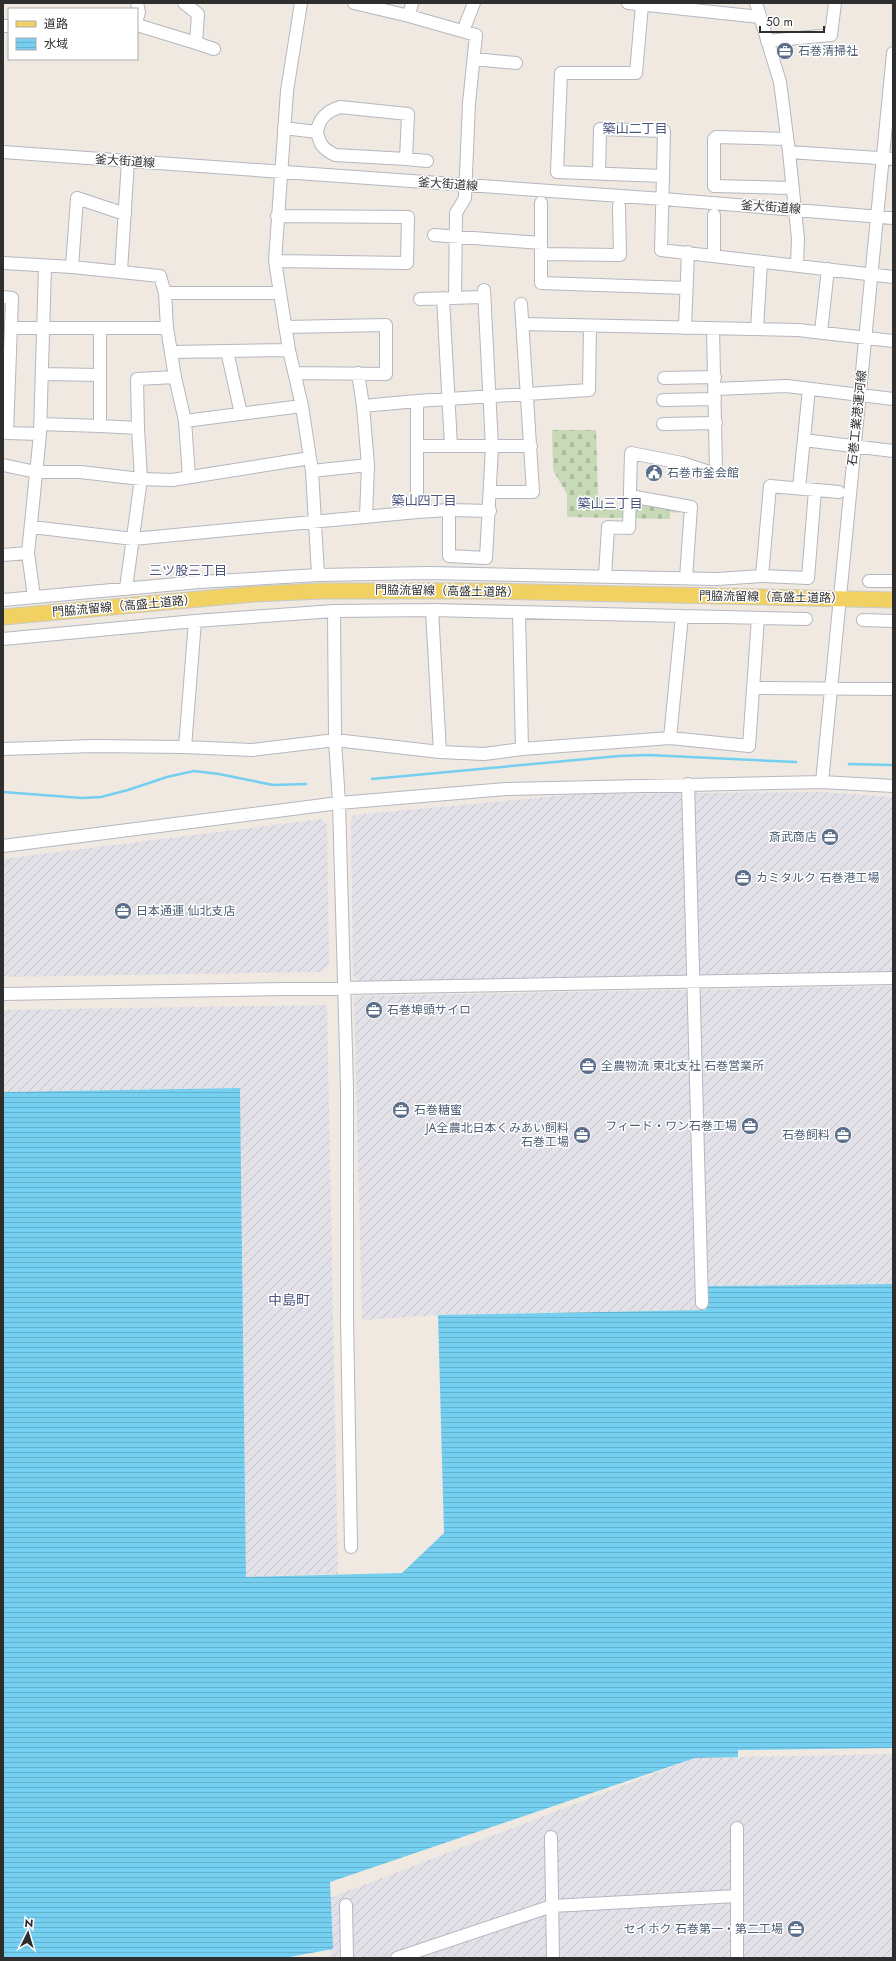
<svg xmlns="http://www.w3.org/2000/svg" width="896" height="1961" font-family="Jost,'Noto Sans JP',sans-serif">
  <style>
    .industrial { fill: url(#industrial-furrows) }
    .cemetery { fill: url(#cemetery-stones) }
    .water { fill: url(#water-rules) }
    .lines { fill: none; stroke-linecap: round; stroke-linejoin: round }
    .stream { stroke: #75cff0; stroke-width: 2.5 }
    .minor-casing { stroke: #b4b7c1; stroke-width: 14 }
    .major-casing { stroke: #c9c9c9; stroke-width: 17 }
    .minor { stroke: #fff; stroke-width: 12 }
    .major { stroke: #f2d163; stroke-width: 15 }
    .labels { text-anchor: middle; stroke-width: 3; stroke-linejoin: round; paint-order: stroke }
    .service-label { font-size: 12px; fill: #4e5e75; stroke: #fff; text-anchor: start }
    .street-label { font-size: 12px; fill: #2e2e2e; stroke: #fff }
    .neighbourhood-label { font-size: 13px; fill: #4d5680; stroke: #fff }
    .quarter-label { font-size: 14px; fill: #4d5680; stroke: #fff }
  </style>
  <defs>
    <pattern id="industrial-furrows" width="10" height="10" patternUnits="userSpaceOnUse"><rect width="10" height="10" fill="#e3e1e8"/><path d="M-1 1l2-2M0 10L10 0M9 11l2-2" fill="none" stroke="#c3c1c7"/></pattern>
    <pattern id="cemetery-stones" width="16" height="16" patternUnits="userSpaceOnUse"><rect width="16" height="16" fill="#c8d9b8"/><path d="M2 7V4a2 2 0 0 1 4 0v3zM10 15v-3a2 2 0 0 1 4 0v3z" fill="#acbb9e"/></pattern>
    <pattern id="water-rules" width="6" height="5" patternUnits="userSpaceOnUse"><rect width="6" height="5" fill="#75cff0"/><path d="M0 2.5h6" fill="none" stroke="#66b2ce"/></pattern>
  </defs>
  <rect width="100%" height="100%" fill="#efe9e1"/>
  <path class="industrial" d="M 823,792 L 893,797 L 893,972 L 360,982 L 353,976 L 351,820 L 354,815 L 579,794 Z
    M 321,819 L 327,824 L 329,966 L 321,972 L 3,977 L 3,859 Z
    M 893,986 L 893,1284 L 707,1286 L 707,1310 L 438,1315 L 362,1320 L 354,999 L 356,996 Z
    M 327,1005 L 338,1574 L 246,1577 L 240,1088 L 3,1092 L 3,1010 Z
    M 893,1754 L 893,1958 L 330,1958 L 327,1899 L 695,1758 Z"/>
  <path class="cemetery" d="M 552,430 L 596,430 L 598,495 L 605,507 L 625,507 L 626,499 L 679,508 L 679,513 L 670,512 L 670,519 L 567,517 L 567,494 L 553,470 Z"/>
  <path class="water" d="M 240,1088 L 246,1577 L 402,1573 L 444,1533 L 438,1315 L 706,1310 L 706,1286 L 893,1284 L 893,1748 L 738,1750 L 738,1757 L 695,1758 L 330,1882 L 333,1949 L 284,1958 L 3,1958 L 3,1092 Z"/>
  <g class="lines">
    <path class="stream" d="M 849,764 L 893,765
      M 372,779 L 619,756 L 648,755 L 796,762
      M 3,792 L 82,798 L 101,797 L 128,790 L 167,777 L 194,771 L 219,774 L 273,785 L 306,784"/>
    <defs>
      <path id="minor" d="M 137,3 L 139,12 L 137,19
        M 301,3 L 287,91 L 275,261 L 289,350 L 302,406 L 312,471 L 318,575
        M 354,3 L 409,16 L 476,35 L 469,103 L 465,198 L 456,213 L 455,297
        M 628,3 L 760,17
        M 756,3 L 780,82 L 789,152 L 893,159
        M 642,5 L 636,73 L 561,73 L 557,172 L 663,176 L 661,250 L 893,277
        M 409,16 L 412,3
        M 137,25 L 196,43 L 198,14 L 184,3
        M 3,26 L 9,26
        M 463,31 L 474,3
        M 767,41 L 831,35 L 835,3
        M 196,43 L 214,49
        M 474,59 L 516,63
        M 284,128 L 317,132 C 319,118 327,111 340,107 L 408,114 L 406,159 L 335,155 C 323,149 320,145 317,132
        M 786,139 L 716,137 L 714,139 L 714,186 L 792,188
        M 3,152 L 663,199 L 893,218
        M 789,152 L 798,239 L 797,265
        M 406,159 L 427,161
        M 599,174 L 600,129 L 664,131 L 663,176
        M 541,203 L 541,283 L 686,288
        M 434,235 L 541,243
        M 541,254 L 620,255 L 619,206
        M 714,255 L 714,215
        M 275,261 L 407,263 L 408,217 L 277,216
        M 3,263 L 72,267 L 160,276 L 165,293 L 167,328 L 11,328
        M 72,267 L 77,198 L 125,214
        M 121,271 L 128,161
        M 165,293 L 280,293
        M 3,297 L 12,298 L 7,433 L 40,434
        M 443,298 L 451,446
        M 420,299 L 483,297
        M 523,324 L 798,330 L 893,341
        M 285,327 L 386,325 L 386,374 L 295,373
        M 167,328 L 175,377 L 185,421 L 189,477
        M 685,328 L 688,252
        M 100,329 L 100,426 L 138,428 L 141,479 L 126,588
        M 757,329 L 761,262
        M 821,332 L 828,269
        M 227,351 L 241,414
        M 171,352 L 289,350
        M 358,373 L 363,406 L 368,465 L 366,517
        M 42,374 L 100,375
        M 664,378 L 715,377
        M 715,389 L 787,386 L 893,399
        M 663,400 L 715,399
        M 417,401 L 589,390 L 590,326
        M 363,406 L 417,401 L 417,512
        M 185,421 L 302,406
        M 40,424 L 100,426
        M 663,424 L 716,423
        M 138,428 L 137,379 L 175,377
        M 804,440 L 893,451
        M 418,446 L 531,446
        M 3,465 L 36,472 L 80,472 L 141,479 L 172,480 L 310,458
        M 312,471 L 368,465
        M 799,488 L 809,389
        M 490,492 L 533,492 L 521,304
        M 630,496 L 691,507 L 686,578
        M 449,510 L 449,556 L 486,558 L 492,447 L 484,290
        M 32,527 L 133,539 L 417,512 L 449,510 L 490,511
        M 3,555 L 28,553
        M 605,576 L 608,527 L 629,528 L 631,453 L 682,463 L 712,473 L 716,470 L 713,329
        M 762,576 L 770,486 L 839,492
        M 869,581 L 893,581
        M 34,597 L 28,553 L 40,434 L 45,266
        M 3,600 L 199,582 L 318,575 L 429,573 L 717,579 L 762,576 L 808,578 L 815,490
        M 432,610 L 440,752
        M 334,611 L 335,740 L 339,803 L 347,1088 L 347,1317 L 351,1547
        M 519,613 L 522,749
        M 863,620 L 893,621
        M 3,639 L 195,621 L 334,611 L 432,610 L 806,619
        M 754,688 L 893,689
        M 670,738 L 682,616
        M 185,747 L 195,621
        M 3,749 L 93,746 L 185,747 L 252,750 L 335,740 L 440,752 L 484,754 L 522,749 L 670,738 L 749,746 L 758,618
        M 822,782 L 893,53
        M 688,784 L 702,1303
        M 3,846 L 339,803 L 506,789 L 822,782 L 893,786
        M 3,994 L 893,978
        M 737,1828 L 737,1958
        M 551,1837 L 553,1958
        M 346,1905 L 347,1958
        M 397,1958 L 552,1906 L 737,1896"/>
      <path id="major" d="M 3,617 L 254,594 L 321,591 L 490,591 L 893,600"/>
    </defs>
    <use href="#minor" class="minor-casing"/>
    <use href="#major" class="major-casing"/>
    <use href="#minor" class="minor"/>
    <use href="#major" class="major"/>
  </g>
  <defs>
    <symbol id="office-disc" viewBox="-11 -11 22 22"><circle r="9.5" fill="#5c6f8a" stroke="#fff"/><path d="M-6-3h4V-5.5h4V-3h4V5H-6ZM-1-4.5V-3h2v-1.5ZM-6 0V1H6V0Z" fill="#fff"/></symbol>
    <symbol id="civic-disc" viewBox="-11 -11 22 22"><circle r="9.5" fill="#5c6f8a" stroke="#fff"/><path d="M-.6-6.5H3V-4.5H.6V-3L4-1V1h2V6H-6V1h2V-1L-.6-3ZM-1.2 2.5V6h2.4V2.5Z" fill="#fff"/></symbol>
  </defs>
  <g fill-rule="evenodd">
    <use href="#office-disc" x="775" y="41" width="20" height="20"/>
    <use href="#civic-disc" x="644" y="463" width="20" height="20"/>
    <use href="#office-disc" x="820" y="827" width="20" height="20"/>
    <use href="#office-disc" x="733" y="868" width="20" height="20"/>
    <use href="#office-disc" x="113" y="901" width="20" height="20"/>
    <use href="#office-disc" x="364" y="1000" width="20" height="20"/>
    <use href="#office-disc" x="578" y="1056" width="20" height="20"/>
    <use href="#office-disc" x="391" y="1100" width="20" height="20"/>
    <use href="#office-disc" x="740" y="1116" width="20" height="20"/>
    <use href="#office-disc" x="572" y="1125" width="20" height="20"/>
    <use href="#office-disc" x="833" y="1125" width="20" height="20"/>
    <use href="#office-disc" x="786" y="1919" width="20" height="20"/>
  </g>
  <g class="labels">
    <g class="service-label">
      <text x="798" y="55">石巻清掃社</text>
      <text x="667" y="477">石巻市釜会館</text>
      <text x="817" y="841" text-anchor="end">斎武商店</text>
      <text x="756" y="882">カミタルク 石巻港工場</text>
      <text x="136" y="915">日本通運 仙北支店</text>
      <text x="387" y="1014">石巻埠頭サイロ</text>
      <text x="601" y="1070">全農物流 東北支社 石巻営業所</text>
      <text x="414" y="1114">石巻糖蜜</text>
      <text x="737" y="1130" text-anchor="end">フィード・ワン石巻工場</text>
      <text x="569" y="1132" text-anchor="end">JA全農北日本くみあい飼料<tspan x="569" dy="14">石巻工場</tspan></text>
      <text x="830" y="1139" text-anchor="end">石巻飼料</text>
      <text x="783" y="1933" text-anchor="end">セイホク 石巻第一・第二工場</text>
    </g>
    <g class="street-label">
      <text transform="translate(125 161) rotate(4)" y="4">釜大街道線</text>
      <text transform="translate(448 184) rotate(4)" y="4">釜大街道線</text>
      <text transform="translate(771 207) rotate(4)" y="4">釜大街道線</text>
      <text transform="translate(857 418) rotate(-84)" y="4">石巻工業港運河線</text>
      <text transform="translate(447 591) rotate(1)" y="4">門脇流留線（高盛土道路）</text>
      <text transform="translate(771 597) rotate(1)" y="4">門脇流留線（高盛土道路）</text>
      <text transform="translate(124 606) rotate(-5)" y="4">門脇流留線（高盛土道路）</text>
    </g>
    <g class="neighbourhood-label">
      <text x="635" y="133">築山二丁目</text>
      <text x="424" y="505">築山四丁目</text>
      <text x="610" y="508">築山三丁目</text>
      <text x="188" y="575">三ツ股三丁目</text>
    </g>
    <g class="quarter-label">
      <text x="289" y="1305">中島町</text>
    </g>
  </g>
  <rect width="896" height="1961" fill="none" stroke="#2e2e2e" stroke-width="8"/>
  <rect x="8" y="8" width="130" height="52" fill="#ffffff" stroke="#ababab"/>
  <rect x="16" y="21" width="20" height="6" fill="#f2d163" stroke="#ababab"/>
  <text x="44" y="28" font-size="12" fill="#2e2e2e">道路</text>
  <rect x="16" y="38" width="20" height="12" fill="url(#water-rules)" stroke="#ababab"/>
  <text x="44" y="48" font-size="12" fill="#2e2e2e">水域</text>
  <g transform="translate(28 1933) rotate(5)" stroke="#ffffff" stroke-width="3" paint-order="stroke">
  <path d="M0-3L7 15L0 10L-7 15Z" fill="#2e2e2e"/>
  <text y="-6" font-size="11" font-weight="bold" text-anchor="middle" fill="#2e2e2e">N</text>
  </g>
  <path d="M760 26v6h64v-6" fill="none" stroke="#2e2e2e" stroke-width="2"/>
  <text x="766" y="26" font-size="12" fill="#2e2e2e" stroke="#ffffff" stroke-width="3" paint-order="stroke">50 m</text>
</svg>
